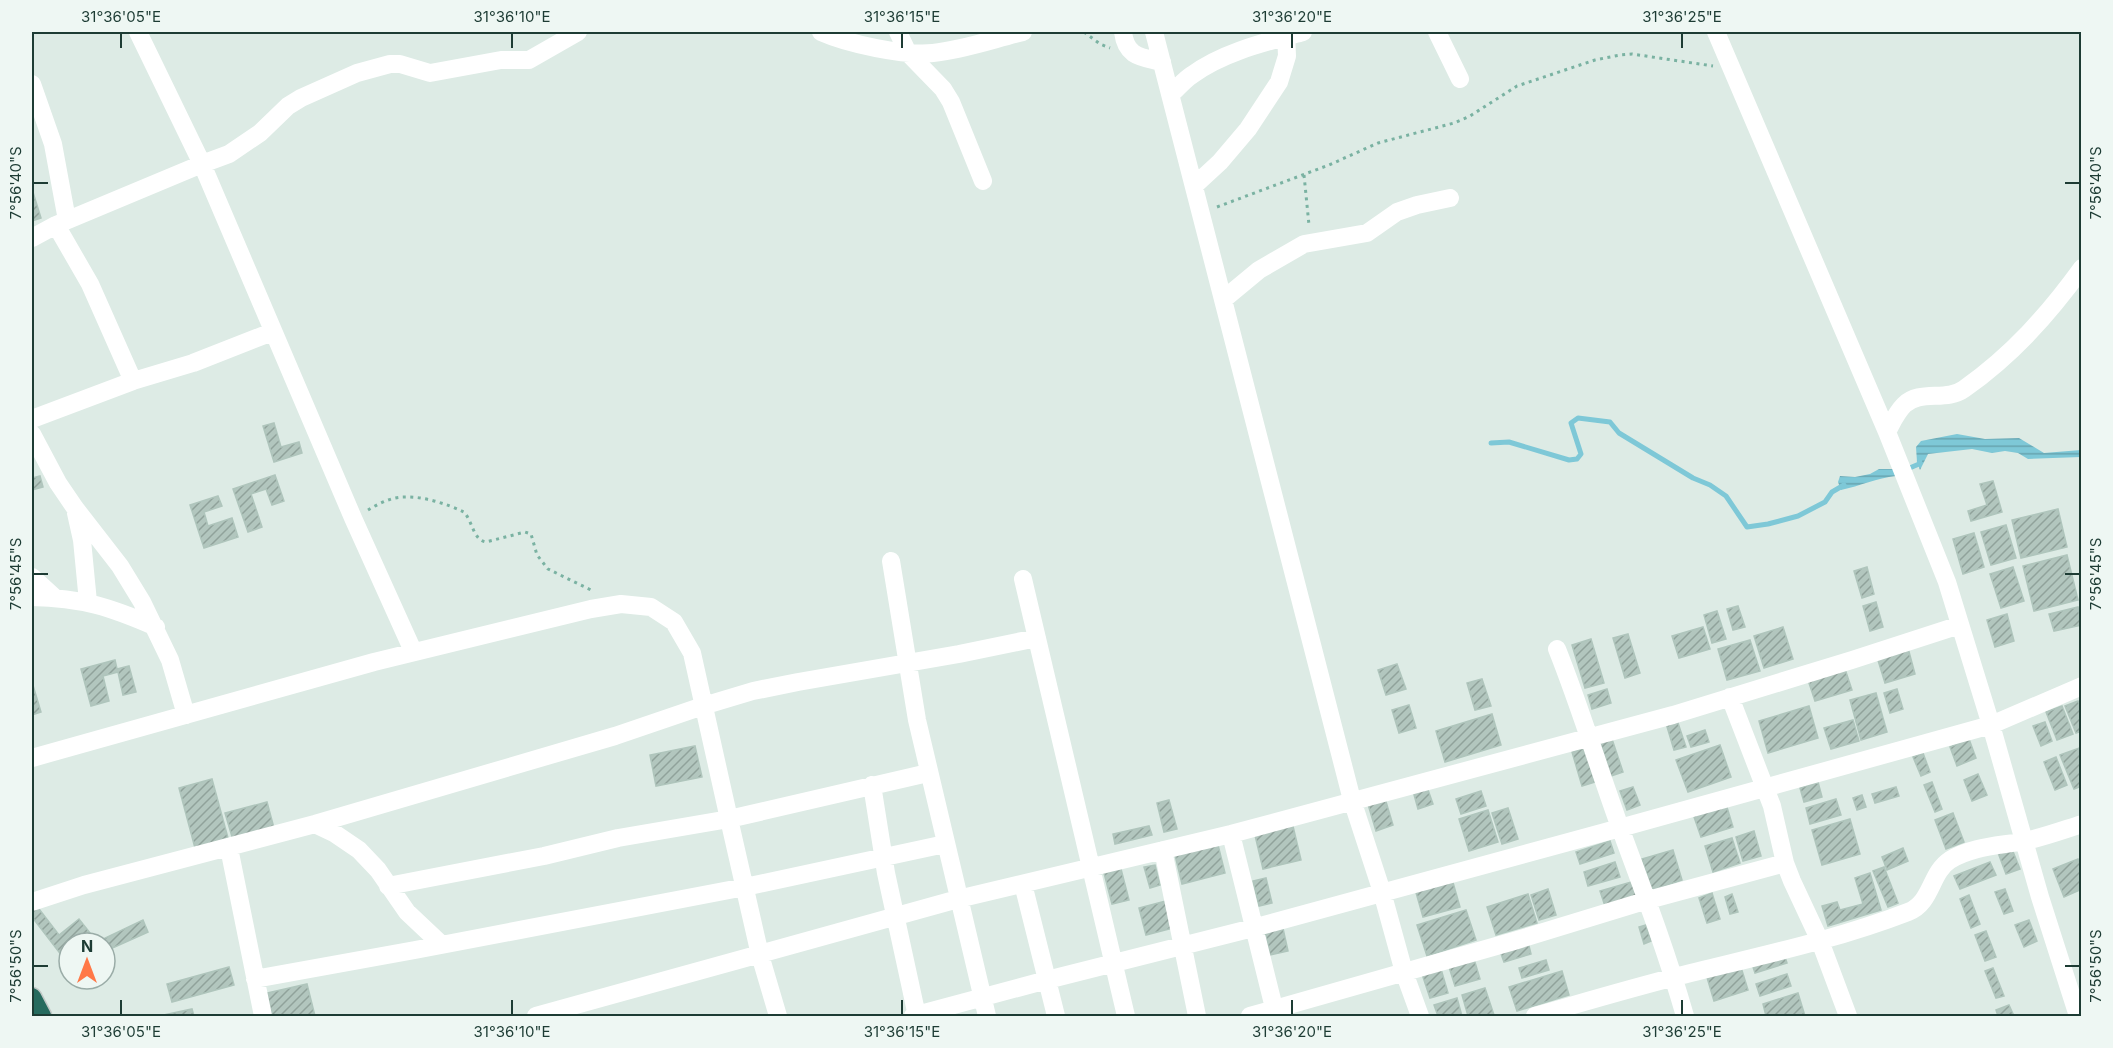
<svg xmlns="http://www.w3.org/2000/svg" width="2113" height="1048" font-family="Inter,sans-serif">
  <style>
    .water { fill: url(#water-rules) }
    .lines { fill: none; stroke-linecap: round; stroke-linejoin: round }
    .stream { stroke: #7ec8d7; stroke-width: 5 }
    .building { fill: url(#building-hatch); stroke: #afc5bc; stroke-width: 1.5 }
    .highway-casing { stroke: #c0c8c6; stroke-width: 21 }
    .path { stroke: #7ab2a2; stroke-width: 3; stroke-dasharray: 3 4.5; stroke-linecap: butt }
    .minor { stroke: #fff; stroke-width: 18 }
    .highway { stroke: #266b5e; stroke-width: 18 }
    .ticks { fill: none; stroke: #1d3c34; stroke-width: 2 }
    .neatline { fill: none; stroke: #1d3c34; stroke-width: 2 }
    .ticks-label { font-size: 15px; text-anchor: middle; fill: #1d3c34 }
  </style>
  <defs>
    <pattern id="water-rules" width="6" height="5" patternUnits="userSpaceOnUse" patternTransform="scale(1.5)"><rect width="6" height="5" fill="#7ec8d7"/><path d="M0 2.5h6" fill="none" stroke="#67a4af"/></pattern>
    <pattern id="building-hatch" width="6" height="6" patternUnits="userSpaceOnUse" patternTransform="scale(1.5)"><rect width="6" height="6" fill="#b2c6be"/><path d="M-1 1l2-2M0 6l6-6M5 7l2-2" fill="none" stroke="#90a29b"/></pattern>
  </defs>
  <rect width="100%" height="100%" fill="#ddebe5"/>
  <path class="water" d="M 1957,434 L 1985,439 L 2019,438 L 2044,453 L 2081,450 L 2081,457 L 2028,459 L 2018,453 L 2005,451 L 1992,453 L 1972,449 L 1928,454 L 1920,470 L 1917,462 L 1916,447 L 1921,441 Z
    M 1903,465 L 1896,476 C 1877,478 1860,486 1841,490 L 1838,482 L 1840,476 L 1855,477 L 1870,474 L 1879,469 L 1892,469 Z"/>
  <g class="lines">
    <path class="stream" d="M 1491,443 L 1509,442 L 1569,460 L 1577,459 L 1581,454 L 1571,423 L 1578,418 L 1610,422 L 1619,433 L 1693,478 L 1710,485 L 1726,496 L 1747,527 L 1768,524 L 1798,516 L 1825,502 L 1832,492 L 1844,485
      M 1905,470 L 1919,464 L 1920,459"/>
  </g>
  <path class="building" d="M 32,189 L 41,218 L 32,221 Z
    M 274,423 L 281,447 L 299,442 L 302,453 L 274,462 L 263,426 Z
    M 275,475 L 284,501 L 272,505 L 266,489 L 251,494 L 262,527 L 248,532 L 233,489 Z
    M 40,476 L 43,487 L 32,490 L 32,478 Z
    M 1993,481 L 2002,512 L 1971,521 L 1968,511 L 1987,505 L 1980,484 Z
    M 218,496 L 222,506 L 204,512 L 208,526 L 232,518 L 238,537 L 204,548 L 190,505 Z
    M 2058,509 L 2067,547 L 2021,558 L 2012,520 Z
    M 2006,525 L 2016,558 L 1991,565 L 1981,532 Z
    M 1974,533 L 1984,567 L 1963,574 L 1953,539 Z
    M 2067,555 L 2078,600 L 2034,611 L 2023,566 Z
    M 1867,567 L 1874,594 L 1862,598 L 1854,571 Z
    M 2013,567 L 2024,601 L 2001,608 L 1990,574 Z
    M 1876,602 L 1883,627 L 1870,631 L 1863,606 Z
    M 1738,606 L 1745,627 L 1733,630 L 1727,609 Z
    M 2078,607 L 2082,625 L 2054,631 L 2049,614 Z
    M 1717,611 L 1726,639 L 1712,643 L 1704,615 Z
    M 2007,614 L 2014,641 L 1995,647 L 1987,620 Z
    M 1703,627 L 1710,649 L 1679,658 L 1672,636 Z
    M 1783,627 L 1793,659 L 1764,668 L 1754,636 Z
    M 1628,634 L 1640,673 L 1625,678 L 1613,638 Z
    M 1591,639 L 1604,683 L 1585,688 L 1572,645 Z
    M 1750,640 L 1760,671 L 1727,680 L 1718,649 Z
    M 1908,648 L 1915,674 L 1885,683 L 1877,657 Z
    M 115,660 L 117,669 L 129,666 L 136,692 L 123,695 L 118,672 L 103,676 L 109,701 L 91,706 L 81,669 Z
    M 1397,664 L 1406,689 L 1386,695 L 1378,670 Z
    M 1845,669 L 1852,690 L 1815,701 L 1808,680 Z
    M 1482,679 L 1491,706 L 1475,710 L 1467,683 Z
    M 32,682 L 41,712 L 32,715 Z
    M 1607,689 L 1611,703 L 1592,709 L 1588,695 Z
    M 1897,689 L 1903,709 L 1890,713 L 1884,693 Z
    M 1876,693 L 1887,732 L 1861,740 L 1850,700 Z
    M 2078,701 L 2082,710 L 2082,731 L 2076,733 L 2065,706 Z
    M 1409,705 L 1416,728 L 1399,733 L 1392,710 Z
    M 1809,706 L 1818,738 L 1768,753 L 1759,721 Z
    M 2062,706 L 2073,734 L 2057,740 L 2046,712 Z
    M 1492,714 L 1501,745 L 1445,762 L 1436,731 Z
    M 1676,717 L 1686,747 L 1674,750 L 1665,720 Z
    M 1853,720 L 1859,741 L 1831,749 L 1824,728 Z
    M 2045,722 L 2052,741 L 2041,746 L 2033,726 Z
    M 1705,730 L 1709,742 L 1691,747 L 1687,736 Z
    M 1612,739 L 1623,772 L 1611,776 L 1600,742 Z
    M 1969,739 L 1976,758 L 1957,766 L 1950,747 Z
    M 1720,745 L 1731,777 L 1688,792 L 1676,760 Z
    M 695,746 L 702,777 L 656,786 L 650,755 Z
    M 2082,747 L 2082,786 L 2074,789 L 2060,755 Z
    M 1584,748 L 1595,782 L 1582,786 L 1572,752 Z
    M 1923,753 L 1930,772 L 1921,776 L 1913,757 Z
    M 2056,757 L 2067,785 L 2055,790 L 2044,762 Z
    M 1978,774 L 1987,795 L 1972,801 L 1964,780 Z
    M 212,779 L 228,838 L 195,848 L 179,788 Z
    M 1818,782 L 1822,797 L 1804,802 L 1800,788 Z
    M 1932,782 L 1942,809 L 1935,812 L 1924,785 Z
    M 1427,787 L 1433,804 L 1418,809 L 1413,791 Z
    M 1633,787 L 1640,805 L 1627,810 L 1620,791 Z
    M 1896,787 L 1899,796 L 1875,803 L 1872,794 Z
    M 1481,791 L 1486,806 L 1461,814 L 1456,799 Z
    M 1384,795 L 1393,825 L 1376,831 L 1367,801 Z
    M 1862,795 L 1866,807 L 1857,810 L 1853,798 Z
    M 1836,799 L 1841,815 L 1810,824 L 1806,808 Z
    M 1169,800 L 1177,829 L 1164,832 L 1157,803 Z
    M 267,802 L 274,828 L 233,840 L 225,813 Z
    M 1726,804 L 1733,827 L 1701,837 L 1693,814 Z
    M 1508,808 L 1518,839 L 1502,844 L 1492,813 Z
    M 1488,810 L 1498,842 L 1469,851 L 1459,819 Z
    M 1953,813 L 1964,842 L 1946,849 L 1935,820 Z
    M 1850,819 L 1860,854 L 1822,865 L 1812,830 Z
    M 1292,822 L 1301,860 L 1263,869 L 1254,831 Z
    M 1149,826 L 1152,835 L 1115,844 L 1113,834 Z
    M 1754,831 L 1761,856 L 1743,861 L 1736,837 Z
    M 1732,838 L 1740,863 L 1713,872 L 1705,846 Z
    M 1217,841 L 1225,873 L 1182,884 L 1174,851 Z
    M 1610,841 L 1614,853 L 1580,864 L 1576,852 Z
    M 2010,844 L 2020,869 L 2006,874 L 1997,850 Z
    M 1903,848 L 1908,861 L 1887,870 L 1882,857 Z
    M 1673,850 L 1682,880 L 1652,890 L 1642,859 Z
    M 2078,859 L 2082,869 L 2082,889 L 2064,897 L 2053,869 Z
    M 1615,862 L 1620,877 L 1588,886 L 1584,872 Z
    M 1990,862 L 1996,875 L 1960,889 L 1954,876 Z
    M 1155,865 L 1160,885 L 1150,888 L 1144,867 Z
    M 1884,867 L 1898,903 L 1888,907 L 1873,871 Z
    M 1121,869 L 1129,900 L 1112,904 L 1104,873 Z
    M 1870,873 L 1881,910 L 1828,926 L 1822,906 L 1837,902 L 1840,910 L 1863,904 L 1855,878 Z
    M 1266,878 L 1272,903 L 1259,906 L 1253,881 Z
    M 1452,879 L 1460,907 L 1423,917 L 1415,889 Z
    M 1635,881 L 1640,895 L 1605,906 L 1600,891 Z
    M 1548,889 L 1556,915 L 1539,920 L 1531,895 Z
    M 2005,889 L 2013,911 L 2004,914 L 1995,892 Z
    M 1712,893 L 1720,919 L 1707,923 L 1699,898 Z
    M 1528,894 L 1537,923 L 1496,935 L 1487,907 Z
    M 1732,894 L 1738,912 L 1730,914 L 1725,897 Z
    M 1969,895 L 1980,924 L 1971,928 L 1960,899 Z
    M 1166,901 L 1173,928 L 1146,935 L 1139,908 Z
    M 36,905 L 59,935 L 79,919 L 98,943 L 69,943 L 69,965 L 32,917 L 32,908 Z
    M 1466,910 L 1476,940 L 1427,956 L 1417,925 Z
    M 143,920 L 148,932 L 108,950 L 103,939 Z
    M 2029,920 L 2037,941 L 2024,947 L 2015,925 Z
    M 1282,924 L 1288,951 L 1270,955 L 1264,927 Z
    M 1646,925 L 1651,941 L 1644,944 L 1639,927 Z
    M 1986,931 L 1996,957 L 1985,961 L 1975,935 Z
    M 1528,942 L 1531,954 L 1504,962 L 1500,951 Z
    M 1784,954 L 1787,963 L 1755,973 L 1752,964 Z
    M 1474,959 L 1480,979 L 1455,986 L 1449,967 Z
    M 1546,960 L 1549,970 L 1522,978 L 1519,968 Z
    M 1740,964 L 1748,990 L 1714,1001 L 1706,974 Z
    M 229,967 L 234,985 L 172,1002 L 167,984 Z
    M 1993,968 L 2004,996 L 1996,998 L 1985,971 Z
    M 1441,969 L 1448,993 L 1430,998 L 1422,974 Z
    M 1562,971 L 1569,995 L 1517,1011 L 1509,987 Z
    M 1787,974 L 1791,986 L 1760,996 L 1756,984 Z
    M 307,984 L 315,1016 L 272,1016 L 267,993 Z
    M 1485,988 L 1494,1015 L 1468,1016 L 1462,995 Z
    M 1798,993 L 1805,1016 L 1766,1016 L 1763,1004 Z
    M 1457,998 L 1462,1016 L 1438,1016 L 1434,1005 Z
    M 2009,1005 L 2014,1016 L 1998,1016 L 1996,1010 Z
    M 192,1009 L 194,1016 L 159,1016 Z"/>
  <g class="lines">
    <defs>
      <path id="highway" d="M 32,997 L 42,1016"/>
    </defs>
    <use href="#highway" class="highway-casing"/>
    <path class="path" d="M 1084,32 L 1100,44 L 1110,48
      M 1304,175 L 1309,225
      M 1217,207 L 1329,165 L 1378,143 L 1454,123 L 1470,116 L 1517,86 L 1595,60 L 1620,55 L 1632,54 L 1713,66
      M 368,510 C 378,504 391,497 404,497 C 423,496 447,504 464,512 C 473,522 473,540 486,542 L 525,532 L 531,534 L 537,555 L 548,569 L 593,591"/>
    <path class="minor" d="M 138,32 L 202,164 L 353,518 L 413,651
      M 821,32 C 848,44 904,56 933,53 C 963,50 994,39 1023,32
      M 898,32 L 908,53 L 943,89 L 951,102 L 983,181
      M 1123,32 C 1126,57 1141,57 1162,62
      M 1154,32 L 1352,800 L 1382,892 L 1404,972 L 1420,1016
      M 1437,32 L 1460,79
      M 1716,32 L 1887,432 L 1947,582 L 1991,725 L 2040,897 L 2078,1016
      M 32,84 L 53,144 L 67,220
      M 1171,94 C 1178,88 1184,80 1192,75 C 1223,52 1266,42 1303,32
      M 1194,186 L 1220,162 L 1248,129 L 1279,82 L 1287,56 L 1286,32
      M 56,225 L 90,284 L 133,381
      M 32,238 L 56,225 L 202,164 L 229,154 L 260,133 L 288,106 L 301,98 L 357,73 L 390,64 L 400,64 L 430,73 L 501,60 L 529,60 L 578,32
      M 1224,299 L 1259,270 L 1304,244 L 1367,233 L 1397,212 L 1417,205 L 1450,198
      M 32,419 L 133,381 L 193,363 L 272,332
      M 1887,432 C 1892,423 1896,413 1904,405 C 1920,389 1946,402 1964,389 C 2012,355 2048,315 2082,268
      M 32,434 L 58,483 L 75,508 L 120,566 L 142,602 L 170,660 L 186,715
      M 76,513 L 82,540 L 88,602
      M 891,561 L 917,720 L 987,1016
      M 32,577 L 55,598
      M 1023,579 L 1126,1016
      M 32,597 C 82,598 110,607 156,627
      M 1557,649 C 1581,709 1599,770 1621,830 C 1644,892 1667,953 1685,1016
      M 1730,697 L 1772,806 L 1785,863 L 1792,881 L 1820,941 L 1848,1016
      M 32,758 L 374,662 L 591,609 L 621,604 L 651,607 L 674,622 L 692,653 L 729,819 L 760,955 L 778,1016
      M 872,785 L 886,873 L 917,1016
      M 315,824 L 334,833 L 359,850 L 378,870 L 407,912 L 442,945
      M 1231,834 L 1276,1016
      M 229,848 L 263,1016
      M 1163,850 L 1197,1016
      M 1023,884 L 1056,1016
      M 388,886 L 544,856 L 618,838 L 729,819 L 928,773
      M 32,902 L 84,885 L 315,824 L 615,736 L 703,706 L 753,691 L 798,682 L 959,654 L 1037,638
      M 255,979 L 415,950 L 745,887 L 945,844
      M 536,1016 L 958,899 L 1231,834 L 1673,715 L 1852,660 L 1960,625
      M 913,1016 L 1047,980 L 1253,928 L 1620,828 L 1991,725 L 2082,686
      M 1250,1016 L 1514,941 L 1648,900 L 1785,863
      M 1535,1016 C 1581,1003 1628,989 1675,977 C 1754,957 1833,941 1908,912 C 1932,903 1930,873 1950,860 C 1973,846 1999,846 2025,841 C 2044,837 2063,830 2082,824"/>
    <use href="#highway" class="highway"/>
  </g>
  <path class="ticks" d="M 121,33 L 121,48M 512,33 L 512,48M 902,33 L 902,48M 1292,33 L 1292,48M 1682,33 L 1682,48M 33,183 L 48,183M 2065,183 L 2080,183M 33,574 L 48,574M 2065,574 L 2080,574M 33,966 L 48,966M 2065,966 L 2080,966M 121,1000 L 121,1015M 512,1000 L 512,1015M 902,1000 L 902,1015M 1292,1000 L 1292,1015M 1682,1000 L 1682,1015"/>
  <rect width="2113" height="1048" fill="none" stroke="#eef7f3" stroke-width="66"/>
  <g transform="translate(87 961)"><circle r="28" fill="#eef7f3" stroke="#9aaca7" stroke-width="1.5"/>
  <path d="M0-4.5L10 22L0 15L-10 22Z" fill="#ff7847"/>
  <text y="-9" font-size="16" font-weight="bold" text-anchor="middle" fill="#1d3c34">N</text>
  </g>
  <rect x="33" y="33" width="2047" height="982" class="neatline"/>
  <g class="ticks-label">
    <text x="121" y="22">31°36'05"E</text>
    <text x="512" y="22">31°36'10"E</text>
    <text x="902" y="22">31°36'15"E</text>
    <text x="1292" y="22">31°36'20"E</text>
    <text x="1682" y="22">31°36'25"E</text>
    <text transform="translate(16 183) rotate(-90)" y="5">7°56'40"S</text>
    <text transform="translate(2096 183) rotate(-90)" y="5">7°56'40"S</text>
    <text transform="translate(16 574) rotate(-90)" y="5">7°56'45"S</text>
    <text transform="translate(2096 574) rotate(-90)" y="5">7°56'45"S</text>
    <text transform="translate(16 966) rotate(-90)" y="5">7°56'50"S</text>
    <text transform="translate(2096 966) rotate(-90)" y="5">7°56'50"S</text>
    <text x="121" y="1037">31°36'05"E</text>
    <text x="512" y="1037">31°36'10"E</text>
    <text x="902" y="1037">31°36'15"E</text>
    <text x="1292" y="1037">31°36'20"E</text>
    <text x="1682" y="1037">31°36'25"E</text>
  </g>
</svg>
